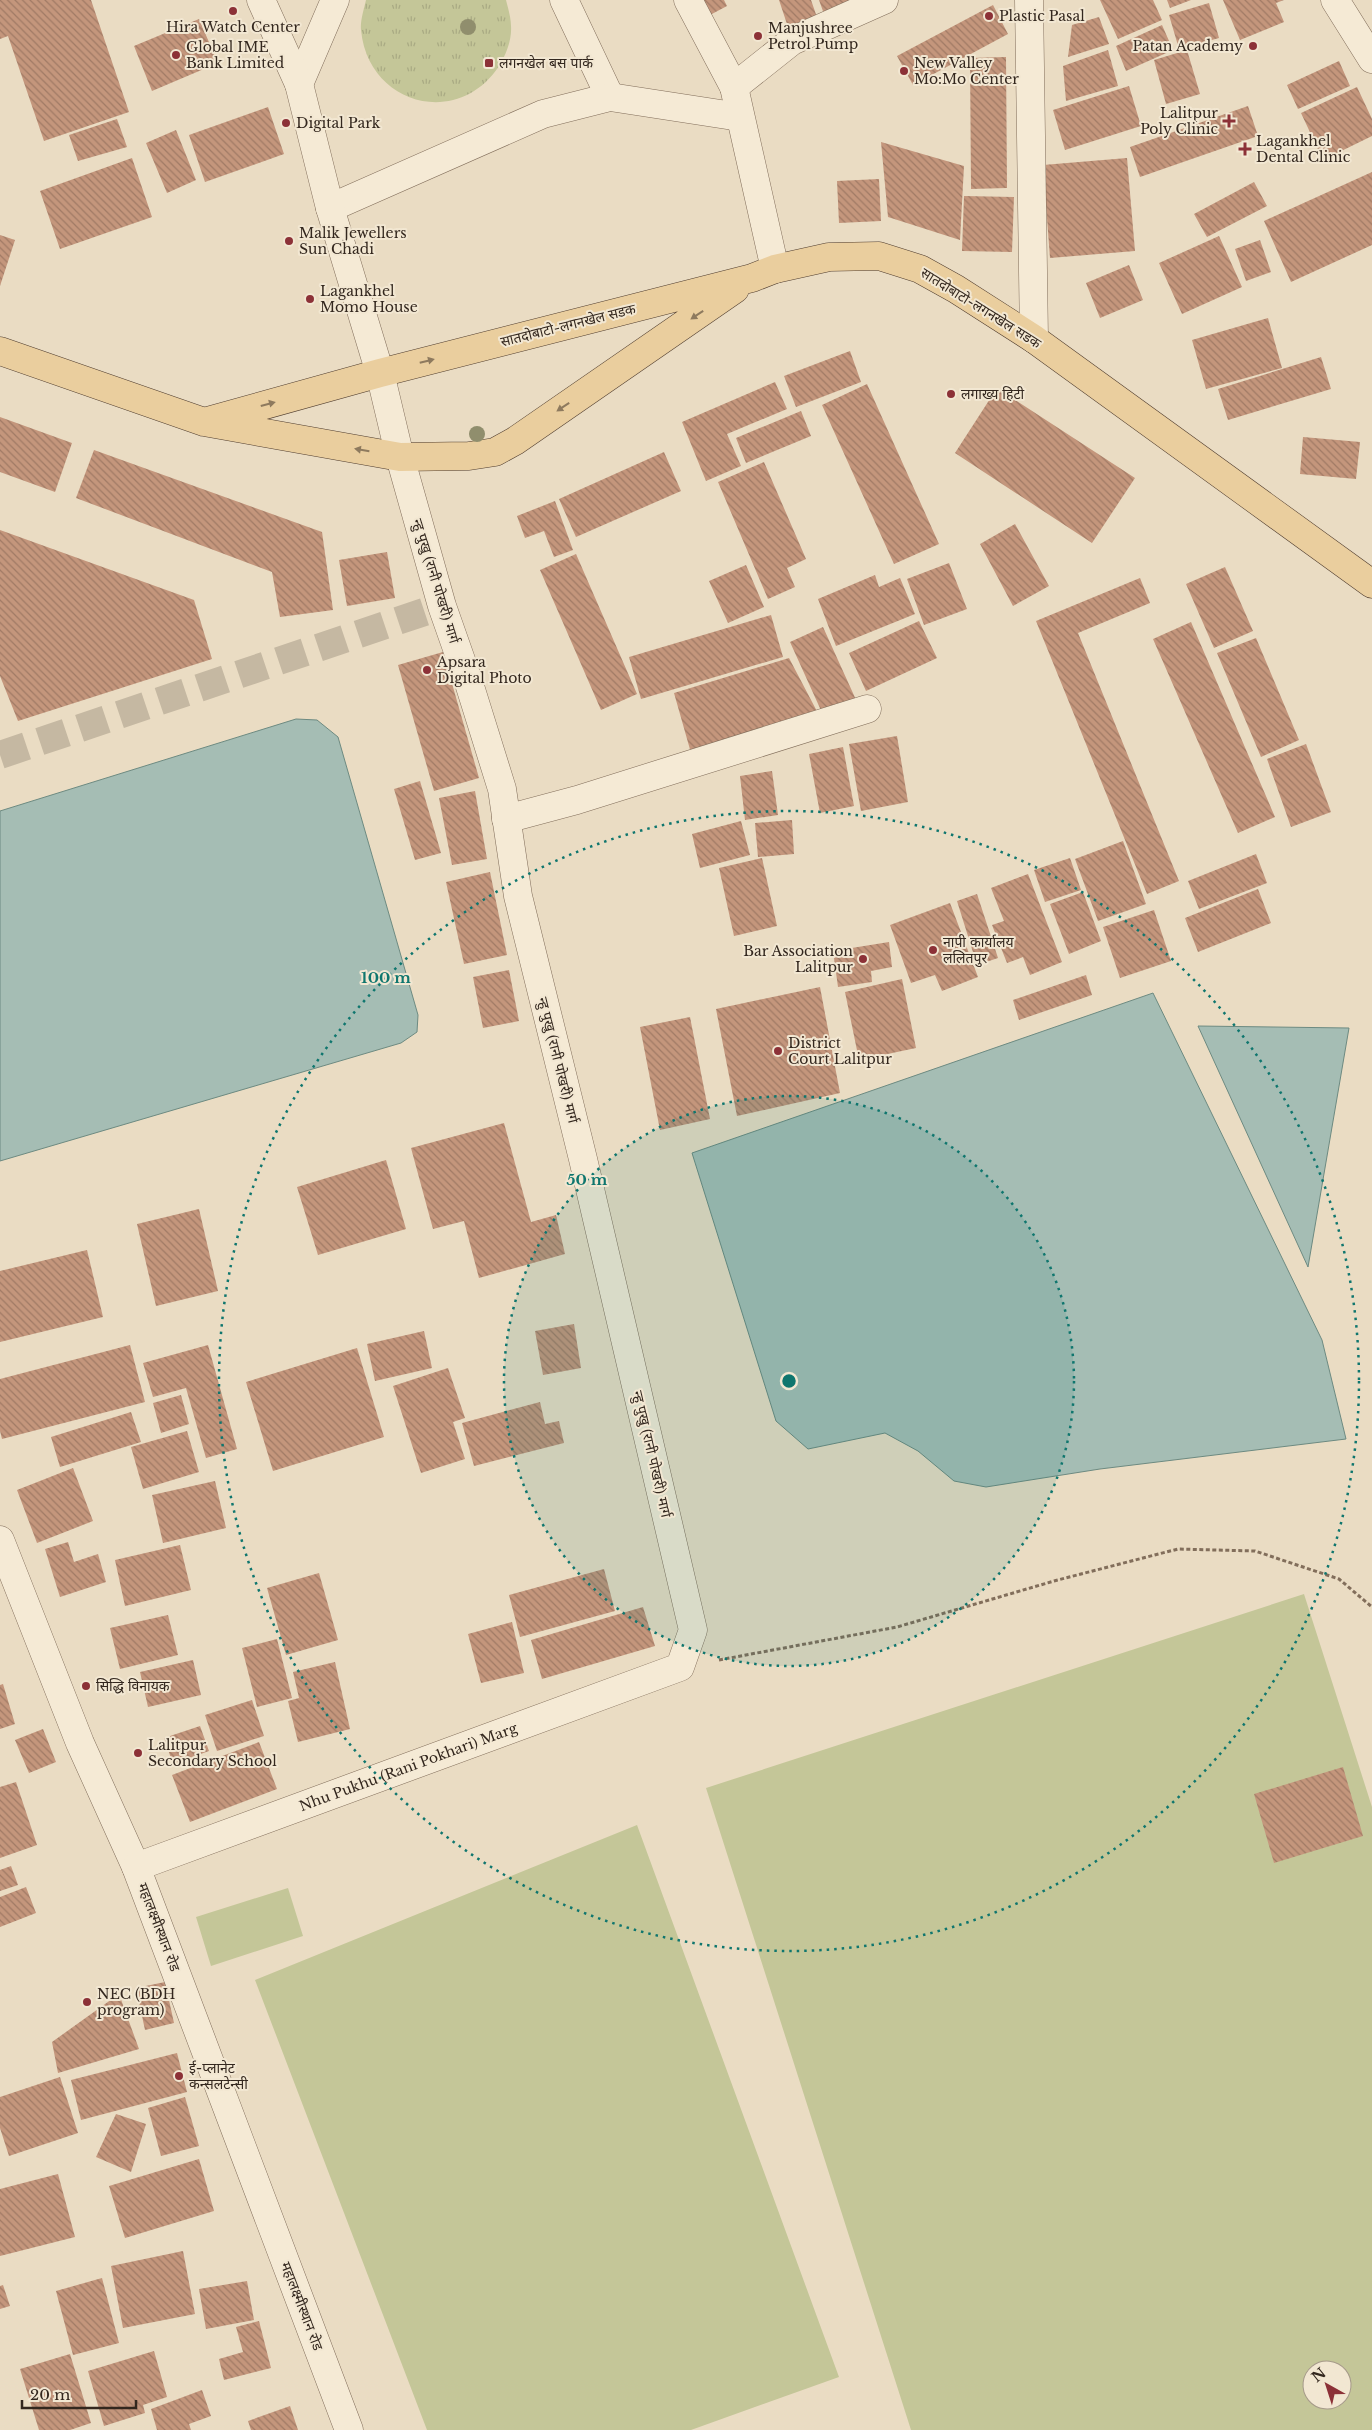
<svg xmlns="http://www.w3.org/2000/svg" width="1372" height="2430" font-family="'Libre Baskerville','Noto Sans Devanagari',serif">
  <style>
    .grass { fill: url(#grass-tufts) }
    .park { fill: #c4c698; fill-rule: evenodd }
    .water { fill: #a5bdb4; stroke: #6d8a81 }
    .building { fill: url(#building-back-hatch) }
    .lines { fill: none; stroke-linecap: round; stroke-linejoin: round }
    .minor-tunnel { stroke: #c5b8a2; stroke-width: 28; stroke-dasharray: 28 14; stroke-linecap: butt }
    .minor-casing { stroke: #826e5b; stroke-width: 29 }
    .major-casing { stroke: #503d2f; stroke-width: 29 }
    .path { stroke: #826e5b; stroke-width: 3; stroke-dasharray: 4 2.5; stroke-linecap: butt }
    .minor { stroke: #f5ead5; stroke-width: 28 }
    .major { stroke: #eace9e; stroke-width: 28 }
    .tree { fill: #908e6d }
    .oneway { fill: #8e7a5e }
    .ring { fill: none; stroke: #0f766e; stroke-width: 2.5; stroke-dasharray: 2.5 5 }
    .poi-dot { fill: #8c3137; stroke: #f2e7d2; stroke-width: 2 }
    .labels { text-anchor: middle; stroke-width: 4; stroke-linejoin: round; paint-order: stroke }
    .poi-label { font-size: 14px; fill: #33271e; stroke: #f2e7d2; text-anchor: start }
    .street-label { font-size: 14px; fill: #33271e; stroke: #f2e7d2 }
    .centre { fill: #0f766e; stroke: #f2e7d2; stroke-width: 2.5 }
    .ring-label { font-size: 15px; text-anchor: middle; font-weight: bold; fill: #0f766e; stroke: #f2e7d2; stroke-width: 4; stroke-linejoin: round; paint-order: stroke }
  </style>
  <defs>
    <pattern id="grass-tufts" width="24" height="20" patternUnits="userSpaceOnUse" patternTransform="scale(1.25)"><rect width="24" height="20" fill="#c4c698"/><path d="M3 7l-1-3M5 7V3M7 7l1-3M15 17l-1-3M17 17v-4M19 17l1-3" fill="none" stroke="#a9aa83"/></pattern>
    <pattern id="building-back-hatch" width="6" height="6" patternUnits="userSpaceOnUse" patternTransform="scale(1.25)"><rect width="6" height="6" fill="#c4967c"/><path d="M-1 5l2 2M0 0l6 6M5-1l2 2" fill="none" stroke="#a07a65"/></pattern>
  </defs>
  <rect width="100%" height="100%" fill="#eadcc3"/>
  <path class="grass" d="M 366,0 L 506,0 C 508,8 511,18 511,26 C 512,40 506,55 499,66 C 458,129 368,105 361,30 C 360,21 364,9 366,0 Z"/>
  <path class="park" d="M 1304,1594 L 1372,1807 L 1372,2430 L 911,2430 L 706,1788 ZM 1312,2370 L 1342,2370 L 1342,2400 L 1312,2400 Z
    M 637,1825 L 839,2377 L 691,2430 L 427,2430 L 255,1980 Z
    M 288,1888 L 303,1936 L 211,1966 L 196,1917 Z"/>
  <path class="water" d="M 296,719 L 317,720 L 338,737 L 418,1015 L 417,1032 L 401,1043 L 0,1161 L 0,811 Z
    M 1153,993 L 1322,1340 L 1346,1439 L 1100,1469 L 986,1487 L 954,1481 L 918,1451 L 885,1433 L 808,1449 L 776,1421 L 692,1153 Z
    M 1198,1026 L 1349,1028 L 1308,1267 Z"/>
  <path class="building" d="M 0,0 L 91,0 L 129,112 L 44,141 L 8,36 L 0,39 Z
    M 701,0 L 724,0 L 727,6 L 710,15 Z
    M 779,0 L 811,0 L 819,23 L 790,33 Z
    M 819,0 L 863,0 L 824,14 Z
    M 1100,0 L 1153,0 L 1162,20 L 1118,39 Z
    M 1167,0 L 1191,0 L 1170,8 Z
    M 1223,0 L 1284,0 L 1276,3 L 1284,22 L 1240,40 Z
    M 1209,3 L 1219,38 L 1179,49 L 1169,15 Z
    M 993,5 L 1008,34 L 913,85 L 897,56 Z
    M 1099,17 L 1109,44 L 1068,57 L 1072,25 Z
    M 199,19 L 218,63 L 152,91 L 134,46 Z
    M 1162,25 L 1173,50 L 1126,71 L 1116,46 Z
    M 1108,50 L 1118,86 L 1066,101 L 1063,66 Z
    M 1187,50 L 1200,94 L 1166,104 L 1154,60 Z
    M 1006,57 L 1007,188 L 971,189 L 970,58 Z
    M 1339,61 L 1350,86 L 1298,109 L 1287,85 Z
    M 1129,86 L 1141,126 L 1065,150 L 1053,110 Z
    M 1357,87 L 1372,119 L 1372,136 L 1323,160 L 1301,113 Z
    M 1248,106 L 1258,136 L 1140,177 L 1130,147 Z
    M 268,107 L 284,154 L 205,182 L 189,135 Z
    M 117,119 L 127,147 L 78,161 L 69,135 Z
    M 176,130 L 196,180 L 167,193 L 146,143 Z
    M 881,142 L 964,166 L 960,240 L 888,217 Z
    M 132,158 L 152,217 L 60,249 L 40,191 Z
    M 1127,158 L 1135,251 L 1050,258 L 1043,165 Z
    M 1372,172 L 1372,245 L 1291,282 L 1264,221 Z
    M 879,179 L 881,221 L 839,223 L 837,181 Z
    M 1254,182 L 1267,206 L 1207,237 L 1194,214 Z
    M 964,196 L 1014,197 L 1012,252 L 962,251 Z
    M 0,235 L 15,240 L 0,286 Z
    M 1219,236 L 1242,287 L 1182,314 L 1159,263 Z
    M 1260,240 L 1271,272 L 1246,281 L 1235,249 Z
    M 1129,265 L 1143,300 L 1100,318 L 1086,283 Z
    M 1268,318 L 1282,368 L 1206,389 L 1192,340 Z
    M 850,351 L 861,382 L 796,407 L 784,376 Z
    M 1321,357 L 1331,389 L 1228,420 L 1218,389 Z
    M 775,382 L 787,409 L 727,434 L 741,466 L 706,481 L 682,422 Z
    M 867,384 L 939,544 L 894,564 L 822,405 Z
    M 997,388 L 1135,478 L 1092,543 L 955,453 Z
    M 801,411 L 811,436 L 746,463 L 736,438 Z
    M 0,417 L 72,443 L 55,492 L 0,472 Z
    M 1303,437 L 1360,442 L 1356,479 L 1300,474 Z
    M 94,450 L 322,532 L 333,610 L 280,617 L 272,572 L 76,498 Z
    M 664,452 L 681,491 L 576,537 L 559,499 Z
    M 764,462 L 806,559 L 787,568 L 795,587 L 768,599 L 718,482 Z
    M 555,501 L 573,550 L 554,557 L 544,531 L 525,538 L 517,516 Z
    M 1015,524 L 1049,586 L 1013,606 L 980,544 Z
    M 0,530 L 194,600 L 212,659 L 18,721 L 0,676 Z
    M 387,552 L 395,598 L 347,606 L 339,560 Z
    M 576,554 L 637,694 L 601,710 L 540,570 Z
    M 949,563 L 967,609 L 924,625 L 907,579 Z
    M 746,565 L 764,607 L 728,623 L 709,581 Z
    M 1225,567 L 1253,631 L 1214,648 L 1186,584 Z
    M 875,575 L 879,587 L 900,578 L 915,614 L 836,646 L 818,599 Z
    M 1140,578 L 1150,603 L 1078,633 L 1179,881 L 1147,894 L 1036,621 Z
    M 771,615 L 783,657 L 641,699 L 629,657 Z
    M 919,621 L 937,658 L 866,691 L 849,653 Z
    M 1191,622 L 1275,817 L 1238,833 L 1153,639 Z
    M 823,627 L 857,702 L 824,717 L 790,642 Z
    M 1256,638 L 1299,740 L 1261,757 L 1217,653 Z
    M 443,652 L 479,778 L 434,791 L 398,665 Z
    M 789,658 L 821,719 L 691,753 L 674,693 Z
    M 897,736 L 908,802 L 861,811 L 849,744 Z
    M 1306,744 L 1331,812 L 1291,827 L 1267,759 Z
    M 843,747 L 854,806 L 820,813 L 809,754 Z
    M 772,771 L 778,815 L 745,820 L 740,776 Z
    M 420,781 L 441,853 L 415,860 L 394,789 Z
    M 475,791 L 487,859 L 452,865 L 439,798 Z
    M 792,820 L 794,854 L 758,857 L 755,823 Z
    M 741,821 L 750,855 L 700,868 L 692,834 Z
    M 1123,841 L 1146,904 L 1098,921 L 1075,859 Z
    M 1256,854 L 1267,883 L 1199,909 L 1188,881 Z
    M 762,858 L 777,926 L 734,936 L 719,868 Z
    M 1070,858 L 1081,890 L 1045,902 L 1034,870 Z
    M 490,872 L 507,955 L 464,964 L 446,882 Z
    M 1028,874 L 1062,962 L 1030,975 L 1023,957 L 1007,963 L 992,925 L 1004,921 L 991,888 Z
    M 1258,889 L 1271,923 L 1198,952 L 1185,918 Z
    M 1083,892 L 1101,941 L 1069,954 L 1050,904 Z
    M 977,894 L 998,958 L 977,965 L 957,901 Z
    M 950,903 L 978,977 L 942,991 L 935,975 L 911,983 L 890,925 Z
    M 1154,910 L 1171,961 L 1120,978 L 1103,927 Z
    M 889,942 L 892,967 L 871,971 L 872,982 L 838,987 L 833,951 Z
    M 509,970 L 519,1021 L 483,1028 L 473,977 Z
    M 1086,975 L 1092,995 L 1019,1020 L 1013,1000 Z
    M 902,979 L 916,1048 L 859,1060 L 845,992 Z
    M 820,987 L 840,1093 L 737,1116 L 716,1009 Z
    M 690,1017 L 710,1119 L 660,1130 L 640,1027 Z
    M 504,1123 L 531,1222 L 556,1215 L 565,1254 L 479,1278 L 464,1221 L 433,1229 L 411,1148 Z
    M 386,1160 L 406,1229 L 318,1255 L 297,1187 Z
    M 199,1209 L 218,1291 L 156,1306 L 137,1224 Z
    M 87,1250 L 103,1317 L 0,1342 L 0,1271 Z
    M 574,1324 L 581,1368 L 543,1375 L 535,1331 Z
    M 424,1331 L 432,1368 L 375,1381 L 367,1344 Z
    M 130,1345 L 145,1402 L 2,1439 L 0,1431 L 0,1379 Z
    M 208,1345 L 237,1449 L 206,1458 L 186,1388 L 153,1397 L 143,1363 Z
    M 357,1348 L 384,1437 L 273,1471 L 246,1382 Z
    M 448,1368 L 465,1418 L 453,1422 L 465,1459 L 421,1473 L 393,1386 Z
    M 181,1395 L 189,1424 L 161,1433 L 153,1403 Z
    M 540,1402 L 545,1424 L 559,1421 L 564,1443 L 474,1466 L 462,1423 Z
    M 131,1412 L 141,1442 L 60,1467 L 51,1437 Z
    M 187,1431 L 199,1472 L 143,1489 L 131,1447 Z
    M 73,1468 L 93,1521 L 37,1543 L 17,1490 Z
    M 215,1481 L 226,1528 L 163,1543 L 152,1495 Z
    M 68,1542 L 74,1562 L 98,1554 L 106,1582 L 60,1597 L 45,1549 Z
    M 180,1545 L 191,1590 L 125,1606 L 115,1560 Z
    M 604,1569 L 615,1611 L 520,1637 L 509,1595 Z
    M 319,1573 L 338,1640 L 286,1655 L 267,1588 Z
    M 643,1607 L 655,1646 L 542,1679 L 531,1640 Z
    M 168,1615 L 178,1655 L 120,1669 L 110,1628 Z
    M 512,1622 L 524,1673 L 481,1683 L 468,1634 Z
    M 277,1639 L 292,1698 L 257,1707 L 242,1648 Z
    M 193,1660 L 201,1695 L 148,1707 L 140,1672 Z
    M 335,1662 L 350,1729 L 298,1742 L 288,1701 L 299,1698 L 293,1672 Z
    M 3,1684 L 15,1724 L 0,1729 L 0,1685 Z
    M 252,1700 L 264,1736 L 217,1751 L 205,1715 Z
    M 200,1726 L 209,1751 L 173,1764 L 164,1738 Z
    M 43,1729 L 56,1762 L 29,1773 L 15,1740 Z
    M 259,1742 L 277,1789 L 190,1822 L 172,1775 Z
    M 1343,1767 L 1363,1836 L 1274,1863 L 1254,1794 Z
    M 16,1782 L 37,1845 L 0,1858 L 0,1787 Z
    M 11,1866 L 18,1885 L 0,1891 L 0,1870 Z
    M 26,1887 L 36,1913 L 0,1927 L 0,1897 Z
    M 165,1982 L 174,2023 L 145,2030 L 136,1988 Z
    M 119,1994 L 139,2049 L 58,2073 L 52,2042 Z
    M 177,2053 L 187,2092 L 81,2120 L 71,2080 Z
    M 60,2077 L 78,2133 L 9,2156 L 0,2128 L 0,2097 Z
    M 185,2097 L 199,2146 L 161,2156 L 148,2108 Z
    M 116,2114 L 146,2124 L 131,2172 L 96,2157 Z
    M 199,2159 L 214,2211 L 125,2238 L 109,2186 Z
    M 58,2174 L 75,2237 L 0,2256 L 0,2189 Z
    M 183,2251 L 195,2314 L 123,2328 L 111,2266 Z
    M 102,2278 L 119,2343 L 73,2355 L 56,2291 Z
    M 247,2281 L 254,2320 L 206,2329 L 199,2289 Z
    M 3,2285 L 10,2306 L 0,2309 L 0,2286 Z
    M 259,2321 L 271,2368 L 224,2380 L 219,2359 L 243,2352 L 236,2327 Z
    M 154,2351 L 167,2397 L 143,2405 L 145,2413 L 104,2426 L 88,2371 Z
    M 70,2354 L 91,2423 L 70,2430 L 39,2430 L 20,2369 Z
    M 202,2390 L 211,2416 L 189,2424 L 191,2430 L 157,2430 L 151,2409 Z
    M 290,2406 L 298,2430 L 251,2430 L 248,2421 Z"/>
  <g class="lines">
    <path class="minor-tunnel" d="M 0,755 L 442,606"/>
    <defs>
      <g id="minor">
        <path d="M 564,0 L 610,97"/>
        <path d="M 688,0 L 734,87 L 775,269"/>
        <path d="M 1029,0 L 1034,339"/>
        <path d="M 1335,0 L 1372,59"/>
        <path d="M 299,84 L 335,0"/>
        <path d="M 734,87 L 792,41 L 884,0"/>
        <path d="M 330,208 L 543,114 L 610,97 L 740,117"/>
        <path d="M 506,819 L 577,800 L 867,709"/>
        <path d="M 0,1540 L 80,1743 L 136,1867 L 349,2430"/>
        <path id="s1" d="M 136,1867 L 680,1667 L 693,1630 L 583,1159 L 518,896 L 502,789 L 468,680 L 442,606 L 400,457 L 380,373 L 330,208 L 299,84 L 261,0"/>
      </g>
      <path id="major" d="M 0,351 L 204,422 L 400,457 L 469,456 L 495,452 L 515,441 L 735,289
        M 204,422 L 380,373 L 752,278 L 775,269 L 829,257 L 879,256 L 920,269 L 956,289 L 1034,339 L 1372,584"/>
    </defs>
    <use href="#minor" class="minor-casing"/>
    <use href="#major" class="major-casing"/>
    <path class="path" d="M 719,1660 L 897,1627 L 1054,1581 L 1178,1549 L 1255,1551 L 1339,1579 L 1372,1607"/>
    <use href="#minor" class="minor"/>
    <use href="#major" class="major"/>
  </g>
  <g class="tree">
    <circle cx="468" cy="27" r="8"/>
    <circle cx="477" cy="434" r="8"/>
  </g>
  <defs><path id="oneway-solid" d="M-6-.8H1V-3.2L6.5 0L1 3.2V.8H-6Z" transform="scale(1.25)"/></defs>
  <g class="oneway">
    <use href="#oneway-solid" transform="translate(697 315) rotate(146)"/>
    <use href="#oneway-solid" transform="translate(427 361) rotate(-14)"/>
    <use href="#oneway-solid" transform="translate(268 404) rotate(-15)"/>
    <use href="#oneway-solid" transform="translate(563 407) rotate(146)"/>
    <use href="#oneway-solid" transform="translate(362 450) rotate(-170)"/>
  </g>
  <circle cx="789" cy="1381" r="285" fill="#0f766e" fill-opacity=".12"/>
  <g class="ring">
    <circle cx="789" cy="1381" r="285"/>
    <circle cx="789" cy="1381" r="570"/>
  </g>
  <g class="poi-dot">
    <circle cx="233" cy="11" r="5"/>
    <circle cx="989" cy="16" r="5"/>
    <circle cx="758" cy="36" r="5"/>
    <circle cx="1253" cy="46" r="5"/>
    <circle cx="176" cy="55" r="5"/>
    <rect x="484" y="58" width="10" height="10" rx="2.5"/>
    <circle cx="904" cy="71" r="5"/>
    <path d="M1226.5 113.5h5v5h5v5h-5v5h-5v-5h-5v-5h5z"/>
    <circle cx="286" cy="123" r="5"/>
    <path d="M1242.5 141.5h5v5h5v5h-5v5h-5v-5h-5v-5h5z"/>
    <circle cx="289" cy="241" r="5"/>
    <circle cx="310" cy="299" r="5"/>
    <circle cx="951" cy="394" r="5"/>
    <circle cx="427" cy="670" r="5"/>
    <circle cx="933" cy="950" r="5"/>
    <circle cx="863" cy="959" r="5"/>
    <circle cx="778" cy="1051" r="5"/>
    <circle cx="86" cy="1686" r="5"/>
    <circle cx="138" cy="1753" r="5"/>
    <circle cx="87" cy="2002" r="5"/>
    <circle cx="179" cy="2076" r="5"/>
  </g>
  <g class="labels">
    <g class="poi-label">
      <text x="999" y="21">Plastic Pasal</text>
      <text x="233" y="32" text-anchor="middle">Hira Watch Center</text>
      <text x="768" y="33">Manjushree<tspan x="768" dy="16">Petrol Pump</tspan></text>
      <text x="1243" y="51" text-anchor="end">Patan Academy</text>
      <text x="186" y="52">Global IME<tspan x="186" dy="16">Bank Limited</tspan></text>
      <text x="499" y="68">लगनखेल बस पार्क</text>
      <text x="914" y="68">New Valley<tspan x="914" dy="16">Mo:Mo Center</tspan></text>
      <text x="1218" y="118" text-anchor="end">Lalitpur<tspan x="1218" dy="16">Poly Clinic</tspan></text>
      <text x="296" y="128">Digital Park</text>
      <text x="1256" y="146">Lagankhel<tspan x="1256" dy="16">Dental Clinic</tspan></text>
      <text x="299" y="238">Malik Jewellers<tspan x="299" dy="16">Sun Chadi</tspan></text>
      <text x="320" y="296">Lagankhel<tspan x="320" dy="16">Momo House</tspan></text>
      <text x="961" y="399">लगाख्य हिटी</text>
      <text x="437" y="667">Apsara<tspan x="437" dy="16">Digital Photo</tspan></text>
      <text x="943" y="947">नापी कार्यालय<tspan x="943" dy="16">ललितपुर</tspan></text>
      <text x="853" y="956" text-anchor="end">Bar Association<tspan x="853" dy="16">Lalitpur</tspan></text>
      <text x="788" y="1048">District<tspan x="788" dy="16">Court Lalitpur</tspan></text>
      <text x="96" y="1691">सिद्धि विनायक</text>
      <text x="148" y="1750">Lalitpur<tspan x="148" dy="16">Secondary School</tspan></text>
      <text x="97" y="1999">NEC (BDH<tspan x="97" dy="16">program)</tspan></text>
      <text x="189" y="2073">ई-प्लानेट<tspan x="189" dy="16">कन्सलटेन्सी</tspan></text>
    </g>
    <g class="street-label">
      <text transform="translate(981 308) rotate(32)" y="5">सातदोबाटो-लगनखेल सडक</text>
      <text transform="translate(568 325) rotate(-14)" y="5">सातदोबाटो-लगनखेल सडक</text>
      <text transform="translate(436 581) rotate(73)" y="5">न्हु पुखु (रानी पोखरी) मार्ग</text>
      <text transform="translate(558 1060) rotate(76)" y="5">न्हु पुखु (रानी पोखरी) मार्ग</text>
      <text transform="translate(652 1454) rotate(77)" y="5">न्हु पुखु (रानी पोखरी) मार्ग</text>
      <text dy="5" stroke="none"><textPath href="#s1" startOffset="290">Nhu Pukhu (Rani Pokhari) Marg</textPath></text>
      <text transform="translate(159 1927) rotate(69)" y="5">महालक्ष्मीस्थान रोड</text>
      <text transform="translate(302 2306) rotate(69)" y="5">महालक्ष्मीस्थान रोड</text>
    </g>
  </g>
  <circle cx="789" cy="1381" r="8" class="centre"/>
  <g class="ring-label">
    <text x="386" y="983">100 m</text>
    <text x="587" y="1185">50 m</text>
  </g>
  <g transform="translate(1327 2385) rotate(321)"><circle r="24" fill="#f2e7d2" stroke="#a69a8a"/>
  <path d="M0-4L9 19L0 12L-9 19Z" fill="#8c3137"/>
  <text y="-8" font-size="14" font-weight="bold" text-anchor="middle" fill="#33271e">N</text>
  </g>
  <path d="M22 2400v8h114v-8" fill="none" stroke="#33271e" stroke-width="2.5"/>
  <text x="30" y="2400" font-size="15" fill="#33271e" stroke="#f2e7d2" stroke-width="4" paint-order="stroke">20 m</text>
</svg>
